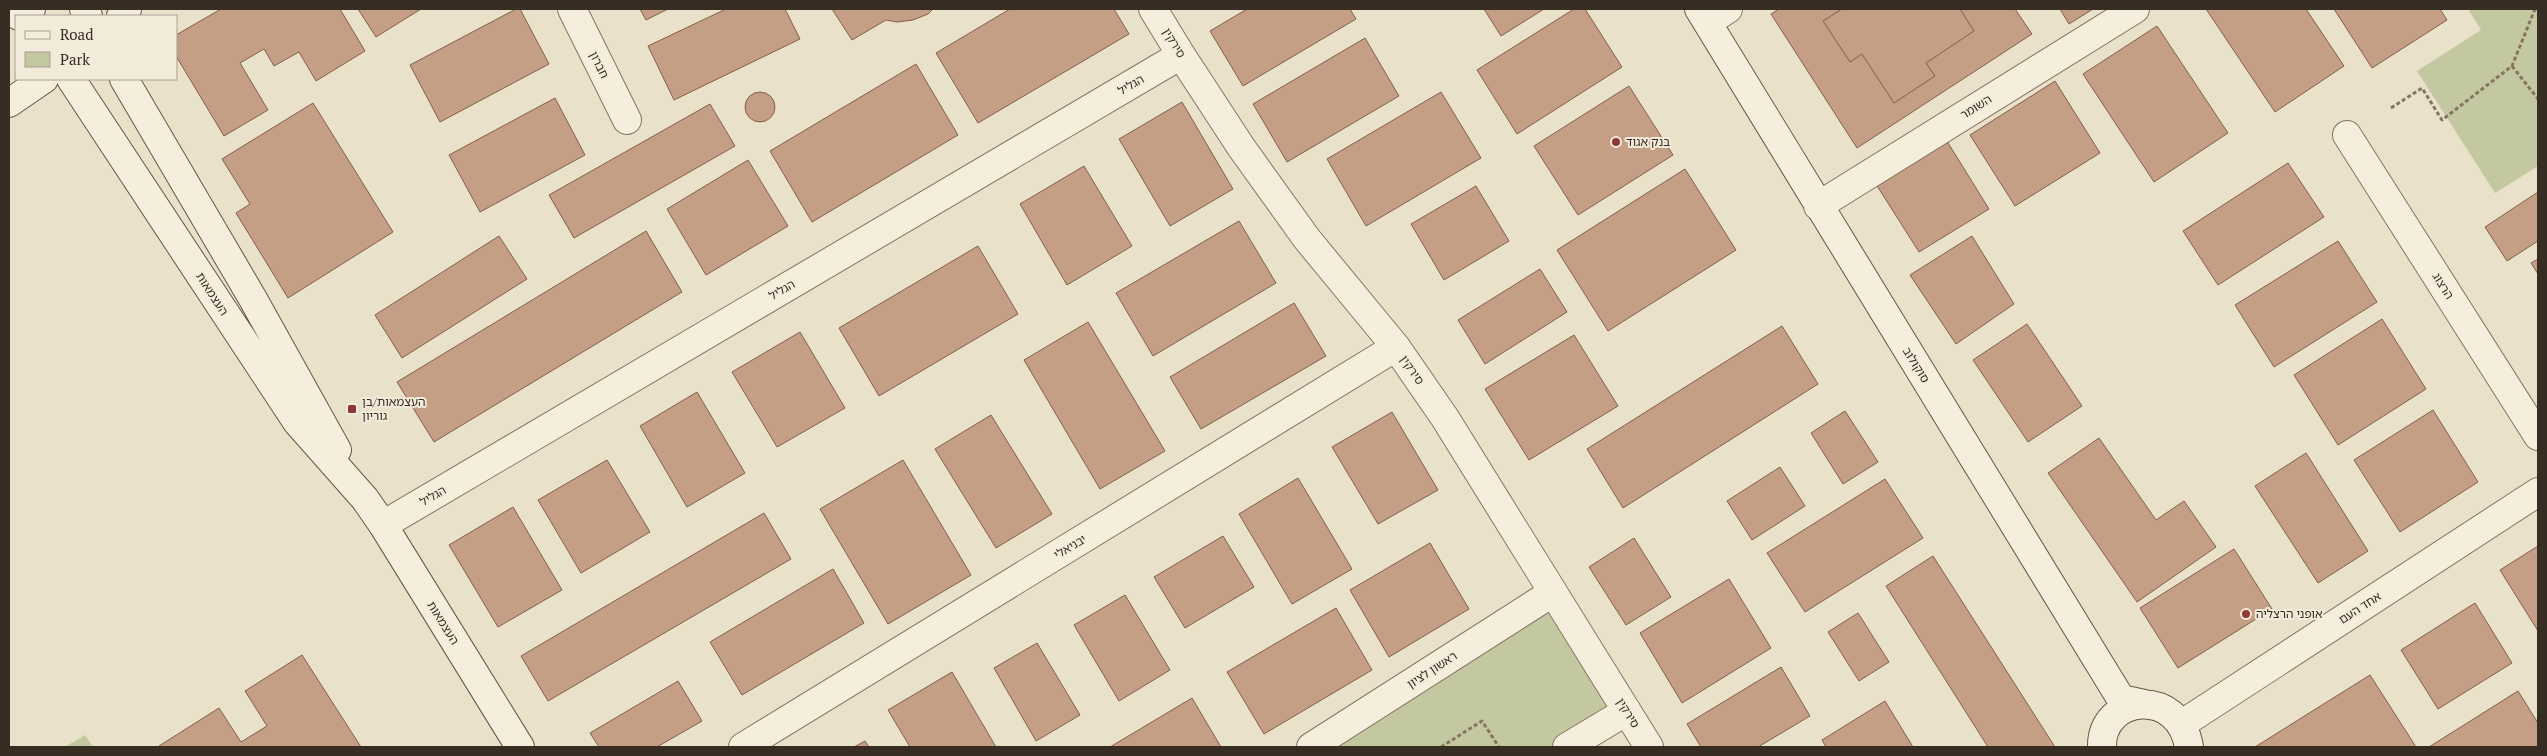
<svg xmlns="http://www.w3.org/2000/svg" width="2547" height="756" font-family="'PT Serif','Noto Sans Hebrew',serif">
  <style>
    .green { fill: #c3c8a0 }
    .building { fill: #c49f85; stroke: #825f49 }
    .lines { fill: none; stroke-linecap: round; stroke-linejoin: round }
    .street-casing { stroke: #867461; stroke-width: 30 }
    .secondary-casing { stroke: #685544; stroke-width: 30 }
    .path { stroke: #867461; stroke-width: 3; stroke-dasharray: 4 2.5; stroke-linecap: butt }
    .street { stroke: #f6eedd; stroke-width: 28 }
    .secondary { stroke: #f6eedd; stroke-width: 28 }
    .poi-dot { fill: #8e3739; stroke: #f3ebda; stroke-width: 2 }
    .labels { text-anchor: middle; stroke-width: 4; stroke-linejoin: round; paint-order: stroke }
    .street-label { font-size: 12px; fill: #382d22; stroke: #f3ebda }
    .poi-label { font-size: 12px; fill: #382d22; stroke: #f3ebda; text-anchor: start }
  </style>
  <rect width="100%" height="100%" fill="#eae1cb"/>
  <path class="green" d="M 2468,9 L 2538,9 L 2538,166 L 2495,193 L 2417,71 L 2481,30 Z
    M 1552,593 L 1627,711 L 1567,747 L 1311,747 Z
    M 85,735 L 93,747 L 65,747 Z"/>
  <path class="building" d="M 221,9 L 340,9 L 365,51 L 316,81 L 299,52 L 274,66 L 264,49 L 240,63 L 268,110 L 224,136 L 176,56 L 176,35 Z
    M 358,9 L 421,9 L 376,37 Z
    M 516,9 L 520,9 L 549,64 L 440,122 L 410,65 Z
    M 640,9 L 668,9 L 646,20 Z
    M 726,9 L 785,9 L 800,39 L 674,100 L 648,46 Z
    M 832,9 L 933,9 L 928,14 L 913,20 L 897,22 L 886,20 L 852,40 Z
    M 1010,9 L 1114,9 L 1129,34 L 978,123 L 936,53 Z
    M 1247,9 L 1350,9 L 1356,19 L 1243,86 L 1210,31 Z
    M 1484,9 L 1544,9 L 1501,36 Z
    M 1574,9 L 1585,9 L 1622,67 L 1517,134 L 1477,70 Z
    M 1779,9 L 2015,9 L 2032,34 L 1857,148 L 1771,14 Z
    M 1842,9 L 1960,9 L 1974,31 L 1926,63 L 1935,76 L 1894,103 L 1862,54 L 1850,62 L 1823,21 Z
    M 2060,9 L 2093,9 L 2069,24 Z
    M 2206,9 L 2306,9 L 2344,66 L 2275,112 Z
    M 2334,9 L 2440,9 L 2447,20 L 2372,68 Z
    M 2157,26 L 2228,133 L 2154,182 L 2083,74 Z
    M 1365,38 L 1399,96 L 1287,162 L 1253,104 Z
    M 916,64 L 958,135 L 812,222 L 770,151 Z
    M 2055,81 L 2100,153 L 2015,206 L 1970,135 Z
    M 1629,86 L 1673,155 L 1578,215 L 1534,146 Z
    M745 107a15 15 0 1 1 30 0a15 15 0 1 1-30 0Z
    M 1441,92 L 1481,158 L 1366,226 L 1327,159 Z
    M 555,98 L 585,155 L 480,212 L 449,155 Z
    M 1182,102 L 1233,189 L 1170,226 L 1119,139 Z
    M 313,103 L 393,232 L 288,298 L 236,213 L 250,204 L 222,159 Z
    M 710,104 L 735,146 L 574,238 L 549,195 Z
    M 1945,138 L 1989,209 L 1919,252 L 1874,181 Z
    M 748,160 L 788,226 L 706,275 L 667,209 Z
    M 2288,163 L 2324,217 L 2218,285 L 2183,231 Z
    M 1084,166 L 1132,246 L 1067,285 L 1020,204 Z
    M 1685,169 L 1736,250 L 1608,331 L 1557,250 Z
    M 1476,186 L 1509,241 L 1444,280 L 1411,224 Z
    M 2538,192 L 2538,241 L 2507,261 L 2485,227 Z
    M 1239,221 L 1276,283 L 1153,356 L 1116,293 Z
    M 646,231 L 682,292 L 434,442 L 397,382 Z
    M 499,236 L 527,279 L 402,358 L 375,315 Z
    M 1972,236 L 2014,304 L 1956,344 L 1910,275 Z
    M 2338,241 L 2377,302 L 2274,367 L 2235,305 Z
    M 978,246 L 1018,314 L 879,396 L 839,328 Z
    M 2538,259 L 2538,274 L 2531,263 Z
    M 1540,269 L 1567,312 L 1485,364 L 1458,320 Z
    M 1294,303 L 1326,356 L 1201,429 L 1170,377 Z
    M 2382,319 L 2426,389 L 2338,445 L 2294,375 Z
    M 1088,322 L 1165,451 L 1100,489 L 1024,360 Z
    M 2027,324 L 2082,406 L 2028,442 L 1973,360 Z
    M 1782,326 L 1818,384 L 1623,508 L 1587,449 Z
    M 800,332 L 845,408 L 777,447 L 732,372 Z
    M 1574,335 L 1618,406 L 1529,460 L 1485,389 Z
    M 697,392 L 745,473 L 687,507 L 640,426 Z
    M 2433,410 L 2478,482 L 2400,532 L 2354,460 Z
    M 1845,411 L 1878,462 L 1843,484 L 1811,433 Z
    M 1392,412 L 1438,490 L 1378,524 L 1332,447 Z
    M 991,415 L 1052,514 L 996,548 L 935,449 Z
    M 2099,438 L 2156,520 L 2184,501 L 2216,547 L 2137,602 L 2048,473 Z
    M 2306,453 L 2368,551 L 2318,583 L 2255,486 Z
    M 607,460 L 650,532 L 581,573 L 538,500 Z
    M 903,460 L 971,575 L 888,624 L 820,509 Z
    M 1780,467 L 1805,506 L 1752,540 L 1727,501 Z
    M 1298,478 L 1352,569 L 1292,604 L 1239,514 Z
    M 1885,479 L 1923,538 L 1805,612 L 1767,553 Z
    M 513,507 L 562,590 L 498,627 L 449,545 Z
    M 764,513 L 791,559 L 548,701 L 521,656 Z
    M 1223,536 L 1254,587 L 1185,628 L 1154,577 Z
    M 1634,538 L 1671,597 L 1626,625 L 1589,567 Z
    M 1430,543 L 1469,609 L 1389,657 L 1350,590 Z
    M 2538,546 L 2538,631 L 2500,570 Z
    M 2234,549 L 2272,609 L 2178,668 L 2140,608 Z
    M 1933,556 L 2055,747 L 1988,747 L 1886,586 Z
    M 833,569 L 864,623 L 742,695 L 710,642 Z
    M 1729,579 L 1771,648 L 1682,703 L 1640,633 Z
    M 1125,595 L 1170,670 L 1119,701 L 1074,625 Z
    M 2475,603 L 2512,663 L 2438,709 L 2401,650 Z
    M 1336,608 L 1372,670 L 1264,734 L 1227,672 Z
    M 1858,613 L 1889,662 L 1859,681 L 1828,632 Z
    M 1037,643 L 1080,715 L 1036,741 L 994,668 Z
    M 302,655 L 361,747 L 160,747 L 159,746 L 219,708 L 241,742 L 267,726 L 245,691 Z
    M 1781,667 L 1810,716 L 1758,747 L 1701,747 L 1687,724 Z
    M 952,672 L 996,747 L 910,747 L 888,710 Z
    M 2370,675 L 2416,747 L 2255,747 Z
    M 678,681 L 702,721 L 657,747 L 599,747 L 590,733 Z
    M 2518,691 L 2538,723 L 2538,747 L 2429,747 Z
    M 1192,698 L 1221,747 L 1110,747 Z
    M 1885,701 L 1913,747 L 1826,747 L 1822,740 Z
    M 865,741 L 869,747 L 854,747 Z"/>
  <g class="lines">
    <defs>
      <path id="street" d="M 572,9 L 627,120
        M 1153,9 L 1181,55 L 1241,147 L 1307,239 L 1396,347 L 1445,418 L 1649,747
        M 1708,22 L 1728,9
        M 2347,135 L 2538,436
        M 1818,206 L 2135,9
        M 383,525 L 1181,55
        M 2182,724 L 2538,492
        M 743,747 L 1396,347
        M 1311,747 L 1552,593
        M 1567,747 L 1627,711"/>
      <path id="secondary" d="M 84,9 L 88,16
        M 1699,9 L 2121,699 L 2144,704
        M 19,16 L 31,9
        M 121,16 L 127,9
        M 71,79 L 297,422 L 365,499 L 383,525 L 520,747
        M 124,79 L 253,299 L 337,450
        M 9,103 L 44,79
        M 2102,747 C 2101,695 2179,686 2189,747"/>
    </defs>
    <use href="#street" class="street-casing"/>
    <use href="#secondary" class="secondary-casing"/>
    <path class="path" d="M 2512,66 L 2538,99
      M 2391,108 L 2422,88 L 2442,120 L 2512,66 L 2535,9
      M 1441,747 L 1482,721 L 1499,747"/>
    <use href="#street" class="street"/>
    <use href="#secondary" class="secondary"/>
  </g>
  <g class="poi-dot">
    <circle cx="1616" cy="142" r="5"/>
    <rect x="347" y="404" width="10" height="10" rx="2.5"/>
    <circle cx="2246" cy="614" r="5"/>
  </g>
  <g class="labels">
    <g class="street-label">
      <text transform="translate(1174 43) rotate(59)" y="4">סירקין</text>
      <text transform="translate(599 65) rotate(64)" y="4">חברון</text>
      <text transform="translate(1131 85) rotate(-30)" y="4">הגליל</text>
      <text transform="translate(1976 107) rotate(-32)" y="4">השומר</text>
      <text transform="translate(2443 286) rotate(58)" y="4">הרצוג</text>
      <text transform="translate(782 290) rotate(-30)" y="4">הגליל</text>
      <text transform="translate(212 294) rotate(57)" y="4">העצמאות</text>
      <text transform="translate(1916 365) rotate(58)" y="4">סוקולוב</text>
      <text transform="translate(1412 370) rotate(55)" y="4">סירקין</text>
      <text transform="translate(433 496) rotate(-30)" y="4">הגליל</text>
      <text transform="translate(1070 547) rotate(-31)" y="4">יבניאלי</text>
      <text transform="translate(2360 608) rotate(-33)" y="4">אחד העם</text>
      <text transform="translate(443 623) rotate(58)" y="4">העצמאות</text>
      <text transform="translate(1432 670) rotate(-33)" y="4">ראשון לציון</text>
      <text transform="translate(1628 713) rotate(58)" y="4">סירקין</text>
    </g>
    <g class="poi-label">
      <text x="1626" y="146">בנק אגוד</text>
      <text x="362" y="406">העצמאות/בן<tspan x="362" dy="14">גוריון</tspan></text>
      <text x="2256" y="618">אופני הרצליה</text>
    </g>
  </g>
  <rect width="2547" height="756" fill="none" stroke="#382d22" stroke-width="20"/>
  <rect x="15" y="15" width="162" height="65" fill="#f3ebda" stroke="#a89f90"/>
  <rect x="25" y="31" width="25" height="8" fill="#f6eedd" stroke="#a89f90"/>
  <text x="60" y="40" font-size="15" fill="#382d22">Road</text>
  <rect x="25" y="52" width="25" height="15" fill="#c3c8a0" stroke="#a89f90"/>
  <text x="60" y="65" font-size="15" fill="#382d22">Park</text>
</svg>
